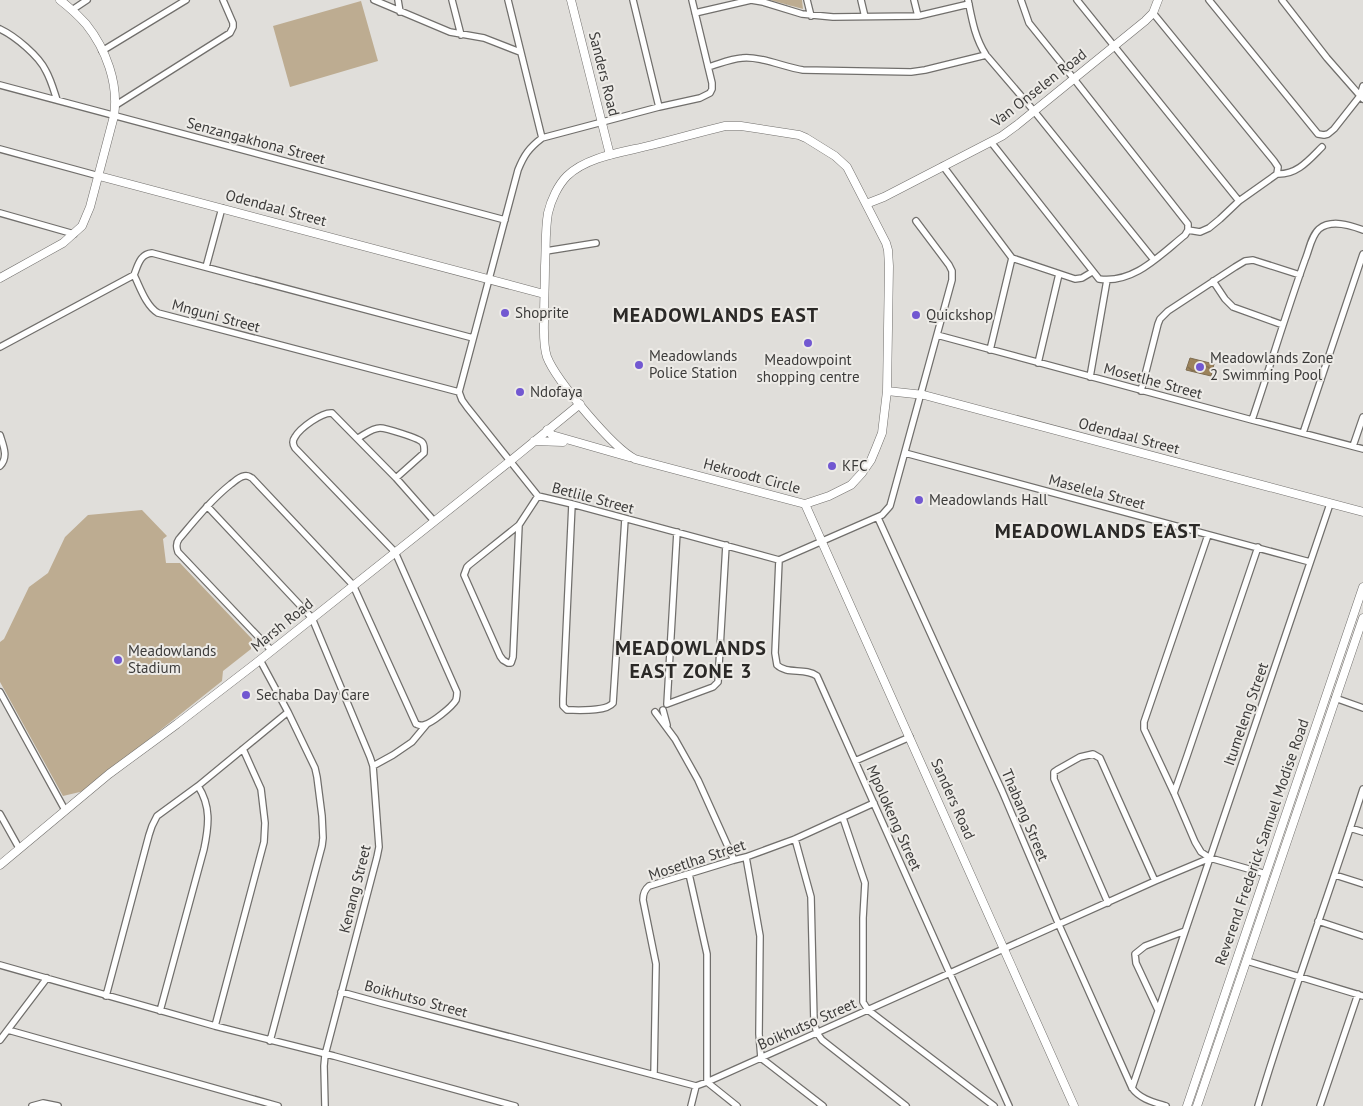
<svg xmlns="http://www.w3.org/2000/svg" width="1363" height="1106" font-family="'PT Sans',sans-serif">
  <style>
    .grass { fill: url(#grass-tufts) }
    .garden { fill: #bdac91 }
    .water { fill: url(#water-waves); stroke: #7f6d51 }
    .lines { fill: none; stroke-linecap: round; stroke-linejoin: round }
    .street-casing { stroke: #716f6c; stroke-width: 8 }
    .secondary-casing { stroke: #716f6c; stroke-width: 9 }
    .street { stroke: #fff; stroke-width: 5.5 }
    .secondary { stroke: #fff; stroke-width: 8 }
    .poi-dot { fill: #7258d1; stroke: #edebe7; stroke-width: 2 }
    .labels { text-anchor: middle; stroke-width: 4; stroke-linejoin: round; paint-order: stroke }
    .street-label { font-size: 15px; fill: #3c3b3a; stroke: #edebe7 }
    .poi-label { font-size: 15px; fill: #3c3b3a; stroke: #edebe7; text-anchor: start }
    .district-label { font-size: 20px; font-weight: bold; letter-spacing: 1px; fill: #2b2927; stroke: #edebe7 }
  </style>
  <defs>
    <pattern id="grass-tufts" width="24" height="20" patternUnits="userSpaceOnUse" patternTransform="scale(1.25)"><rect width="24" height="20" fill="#bdac91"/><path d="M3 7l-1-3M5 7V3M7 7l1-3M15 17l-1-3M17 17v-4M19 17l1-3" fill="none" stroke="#9b8d77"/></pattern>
    <pattern id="water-waves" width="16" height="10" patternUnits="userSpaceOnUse" patternTransform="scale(1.25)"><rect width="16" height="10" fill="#9c835b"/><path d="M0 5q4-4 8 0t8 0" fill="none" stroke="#806c4c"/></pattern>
  </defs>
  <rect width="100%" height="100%" fill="#e0deda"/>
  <path class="grass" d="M 770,0 L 802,0 L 803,9 Z"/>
  <path class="garden" d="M 361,1 L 378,61 L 290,87 L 273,26 Z
    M 142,510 L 167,536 L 163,539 L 166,563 L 180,563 L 252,639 L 251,649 L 223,671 L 222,681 L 84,791 L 63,796 L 0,682 L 0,642 L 4,639 L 29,587 L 48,573 L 65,537 L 88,515 Z"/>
  <path class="water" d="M 1190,358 L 1214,364 L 1211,376 L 1186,370 Z"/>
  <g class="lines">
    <defs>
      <path id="street" d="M 374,0 L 450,32 L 484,38 L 520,52
        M 398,0 L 400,12
        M 452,0 L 461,35
        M 508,0 L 542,138
        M 633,0 L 659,107
        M 692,0 L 712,83 L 712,89 L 710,93 L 700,98 L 659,107 L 542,138 C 529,148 524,155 518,170 L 459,392 L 462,400 L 467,407 L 538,496 L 572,504 L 779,560 L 882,515 L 890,506 L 952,280 L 952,271 L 949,265 L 916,221
        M 807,0 L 811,16
        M 861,0 L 865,17
        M 914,0 L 918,16
        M 968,0 C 972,20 975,38 986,55 L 1034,111 L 1154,260
        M 1021,0 L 1029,23 L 1074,79 L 1188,224 L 1188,230
        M 1077,0 L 1239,201
        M 1209,0 L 1318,134 L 1324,135 L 1328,134 L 1334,129 L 1360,96 L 1363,86
        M 1282,0 L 1327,58 L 1363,99
        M 72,10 L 87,0
        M 695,13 L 751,0 L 763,2 L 802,14 L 833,17 L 918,16 L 969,4
        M 1153,13 L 1274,161 L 1278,167 L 1277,174
        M 0,29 C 15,36 39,56 46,71 C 51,80 54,91 57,100
        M 102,51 L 186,0
        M 708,67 C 719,64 730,59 742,58 C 760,56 784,67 803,70 L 911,72 L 925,70 L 986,55
        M 0,85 L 505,220
        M 116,105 L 230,33 L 233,27 L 233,23 L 223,0
        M 991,142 L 1099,279 C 1134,284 1160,255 1185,235 L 1188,230
        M 0,149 L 99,176
        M 943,166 L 1012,258
        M 1277,174 C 1297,175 1309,160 1322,147
        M 0,213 L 74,234
        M 1188,230 L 1200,232 L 1209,228 L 1220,219 L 1239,201 L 1277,174
        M 546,251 L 596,243
        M 1012,258 L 1075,279 L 1082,278 L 1092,272
        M 206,267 L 222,208
        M 134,275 C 138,265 140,254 152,253 L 473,338
        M 134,275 C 140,287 146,306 158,313 L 459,392
        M 1213,281 L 1225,299 L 1233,307 L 1283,325
        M 937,335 L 1252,420 L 1363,449
        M 0,347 L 134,275
        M 990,350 L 1012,258
        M 1038,363 L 1059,274
        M 1090,377 L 1107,280
        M 1141,391 L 1158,324 L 1160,319 L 1168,311 L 1235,267 L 1245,261 L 1253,260 L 1300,275
        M 1252,420 C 1270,367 1286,313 1305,260 C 1309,251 1311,236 1319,229 C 1331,219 1350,225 1363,230
        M 1303,433 L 1363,254
        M 0,435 C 3,445 9,457 0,466
        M 358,438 C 364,435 372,428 380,428 C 386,428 418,438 422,442 C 425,445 424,449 424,453 L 396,478
        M 1353,446 L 1363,417
        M 905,453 L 1310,562
        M 572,504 L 563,699 L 563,706 L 567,710 C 579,710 606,712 613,703 L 625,519
        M 207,506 L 312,618 L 370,757 L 373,766 L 379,847 L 377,857 L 325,1055 L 324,1066 L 325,1106
        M 878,518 L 1002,791 L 1059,925 L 1132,1088 C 1140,1099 1153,1102 1166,1106
        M 519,525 L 469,565 L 467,567 L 464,575 L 500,656 L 503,660 L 508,663 L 511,663 L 513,657 L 519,525 L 538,496
        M 677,532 L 667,704 L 713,687 L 718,682 L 726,545
        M 1208,535 L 1144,722 L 1144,729 L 1174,793 L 1195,842 L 1201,852 L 1210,858 L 1266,874
        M 779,560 L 775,653 L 777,665 C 787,675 805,667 817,676 L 1009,1106
        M 271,650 L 178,552 C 176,547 176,543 179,539 C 195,520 211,500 231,484 C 235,481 239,477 244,476 C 248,475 248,476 252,478 L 353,585 L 416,724 C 419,725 420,726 424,725 C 432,723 452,707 456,700 C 457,696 457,695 457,692 L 395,552 L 295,448 C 293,445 292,441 295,437 C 300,428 322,412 332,413 L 396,478 L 434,521
        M 260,660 L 288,712 L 315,768 L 317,777 L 322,816 L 323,838 L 322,846 L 270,1041
        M 0,692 L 65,810
        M 1335,698 L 1363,708
        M 663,710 L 667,725
        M 655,712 L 675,739 L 698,780 L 734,860
        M 855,761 L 910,737
        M 373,766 L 393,755 L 412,742 L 427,724
        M 1174,793 L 1187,756 L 1258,547
        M 0,814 L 19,848
        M 843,818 L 865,883 L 863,918 L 863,1002 L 868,1010 L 994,1106
        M 1350,828 L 1363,832
        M 795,839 L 811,897 L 814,1022 L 817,1033 L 822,1040 L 906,1106
        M 746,857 L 760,936 L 759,1034 L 761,1058 L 823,1106
        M 689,874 L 707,954 L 707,1082 L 737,1106
        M 1335,875 L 1363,884
        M 1108,903 L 1054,779 L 1054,772 L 1057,770 L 1080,757 L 1093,754 L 1100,758 L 1155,881
        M 1318,921 L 1363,936
        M 1247,961 L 1363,996
        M 0,965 L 215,1026 L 334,1056 L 515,1106
        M 341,992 L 381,1003 L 696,1086 L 707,1082 L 1155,881 L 1210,858
        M 106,996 L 149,835 L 152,826 L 157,816 L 198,786 L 288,712
        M 1158,1010 L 1136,963 L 1135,954 L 1145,946 L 1185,931
        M 160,1011 L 204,849 C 209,825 211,806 198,786
        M 215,1026 L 264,842 L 265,823 L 261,789 L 243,749
        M 8,1030 L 278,1106
        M 0,1040 L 47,978
        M 654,1075 L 656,964 L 643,900 C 643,894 644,890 649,886 L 734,860 L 746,857 L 795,839 L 874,803
        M 1132,1088 L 1330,504
        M 32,1106 L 43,1103 L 58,1106
        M 691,1106 L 696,1086
        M 1258,1106 C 1290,999 1329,895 1363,789
        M 1320,1106 L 1358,994"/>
      <path id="secondary" d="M 571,0 L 610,155
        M 725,126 L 741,126 L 799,135 L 806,138 L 835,156 L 847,167 L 886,243 L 888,250 L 889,266 L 887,391 L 882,433 L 876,448 L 871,460 L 862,473 L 851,485 L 829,496 L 805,504 L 635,459 C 613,448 556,380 547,357 C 543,345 544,331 544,319 C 544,301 545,284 545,266 C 546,249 545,230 548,213 C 551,200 558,185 567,176 C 587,156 625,152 652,145 C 676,139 700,132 725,126 Z
        M 99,176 L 544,294
        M 866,204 L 884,197 L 1002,136 L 1017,125 L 1145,21 L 1153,13 L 1158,0
        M 0,278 L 63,243 L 82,226 L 90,207 L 114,116 C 119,84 106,49 86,24 C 78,15 69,7 60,0
        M 887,391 L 924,395 L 1363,512
        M 547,430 L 552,435 L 629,457
        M 534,441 L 563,442
        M 805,504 L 1074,1106
        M 0,865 L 109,774 L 177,724 L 260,660 L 509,462 L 580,404
        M 1187,1106 L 1363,587
        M 1197,1106 L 1363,618"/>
    </defs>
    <use href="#street" class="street-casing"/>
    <use href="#secondary" class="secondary-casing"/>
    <use href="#street" class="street"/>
    <use href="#secondary" class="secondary"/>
  </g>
  <g class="poi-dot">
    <circle cx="505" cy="313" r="5"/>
    <circle cx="916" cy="315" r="5"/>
    <circle cx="808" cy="343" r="5"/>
    <circle cx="639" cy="365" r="5"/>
    <circle cx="1200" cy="367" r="5"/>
    <circle cx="520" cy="392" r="5"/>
    <circle cx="832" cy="466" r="5"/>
    <circle cx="919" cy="500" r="5"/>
    <circle cx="118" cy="660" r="5"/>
    <circle cx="246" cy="695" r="5"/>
  </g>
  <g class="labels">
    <g class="street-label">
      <text transform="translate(604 74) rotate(76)" y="5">Sanders Road</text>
      <text transform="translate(1039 88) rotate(-38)" y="5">Van Onselen Road</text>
      <text transform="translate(256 141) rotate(15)" y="5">Senzangakhona Street</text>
      <text transform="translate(276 208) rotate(15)" y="5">Odendaal Street</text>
      <text transform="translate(216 316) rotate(15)" y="5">Mnguni Street</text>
      <text transform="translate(1153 381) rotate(15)" y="5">Mosetlhe Street</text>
      <text transform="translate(1129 436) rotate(15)" y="5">Odendaal Street</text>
      <text transform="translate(752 476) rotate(15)" y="5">Hekroodt Circle</text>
      <text transform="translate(1097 492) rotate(15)" y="5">Maselela Street</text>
      <text transform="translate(593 498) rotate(15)" y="5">Betlile Street</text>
      <text transform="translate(282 625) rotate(-39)" y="5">Marsh Road</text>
      <text transform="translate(1246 714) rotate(-71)" y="5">Itumeleng Street</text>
      <text transform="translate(953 799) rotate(66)" y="5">Sanders Road</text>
      <text transform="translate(1025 815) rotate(67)" y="5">Thabang Street</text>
      <text transform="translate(894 818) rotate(66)" y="5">Mpolokeng Street</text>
      <text transform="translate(1262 842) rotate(-71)" y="5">Reverend Frederick Samuel Modise Road</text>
      <text transform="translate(697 860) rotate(-18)" y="5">Mosetlha Street</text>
      <text transform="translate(355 889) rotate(-76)" y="5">Kenang Street</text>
      <text transform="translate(416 999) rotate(15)" y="5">Boikhutso Street</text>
      <text transform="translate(807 1024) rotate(-24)" y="5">Boikhutso Street</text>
    </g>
    <g class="poi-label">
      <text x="515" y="318">Shoprite</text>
      <text x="926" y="320">Quickshop</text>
      <text x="649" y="361">Meadowlands<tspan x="649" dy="17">Police Station</tspan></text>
      <text x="1210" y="363">Meadowlands Zone<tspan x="1210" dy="17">2 Swimming Pool</tspan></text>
      <text x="808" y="365" text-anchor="middle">Meadowpoint<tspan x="808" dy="17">shopping centre</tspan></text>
      <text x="530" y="397">Ndofaya</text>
      <text x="842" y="471">KFC</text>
      <text x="929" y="505">Meadowlands Hall</text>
      <text x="128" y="656">Meadowlands<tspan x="128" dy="17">Stadium</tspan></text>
      <text x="256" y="700">Sechaba Day Care</text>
    </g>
    <g class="district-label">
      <text x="716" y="322">MEADOWLANDS EAST</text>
      <text x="1098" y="538">MEADOWLANDS EAST</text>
      <text x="691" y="655">MEADOWLANDS<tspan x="691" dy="23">EAST ZONE 3</tspan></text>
    </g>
  </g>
</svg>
